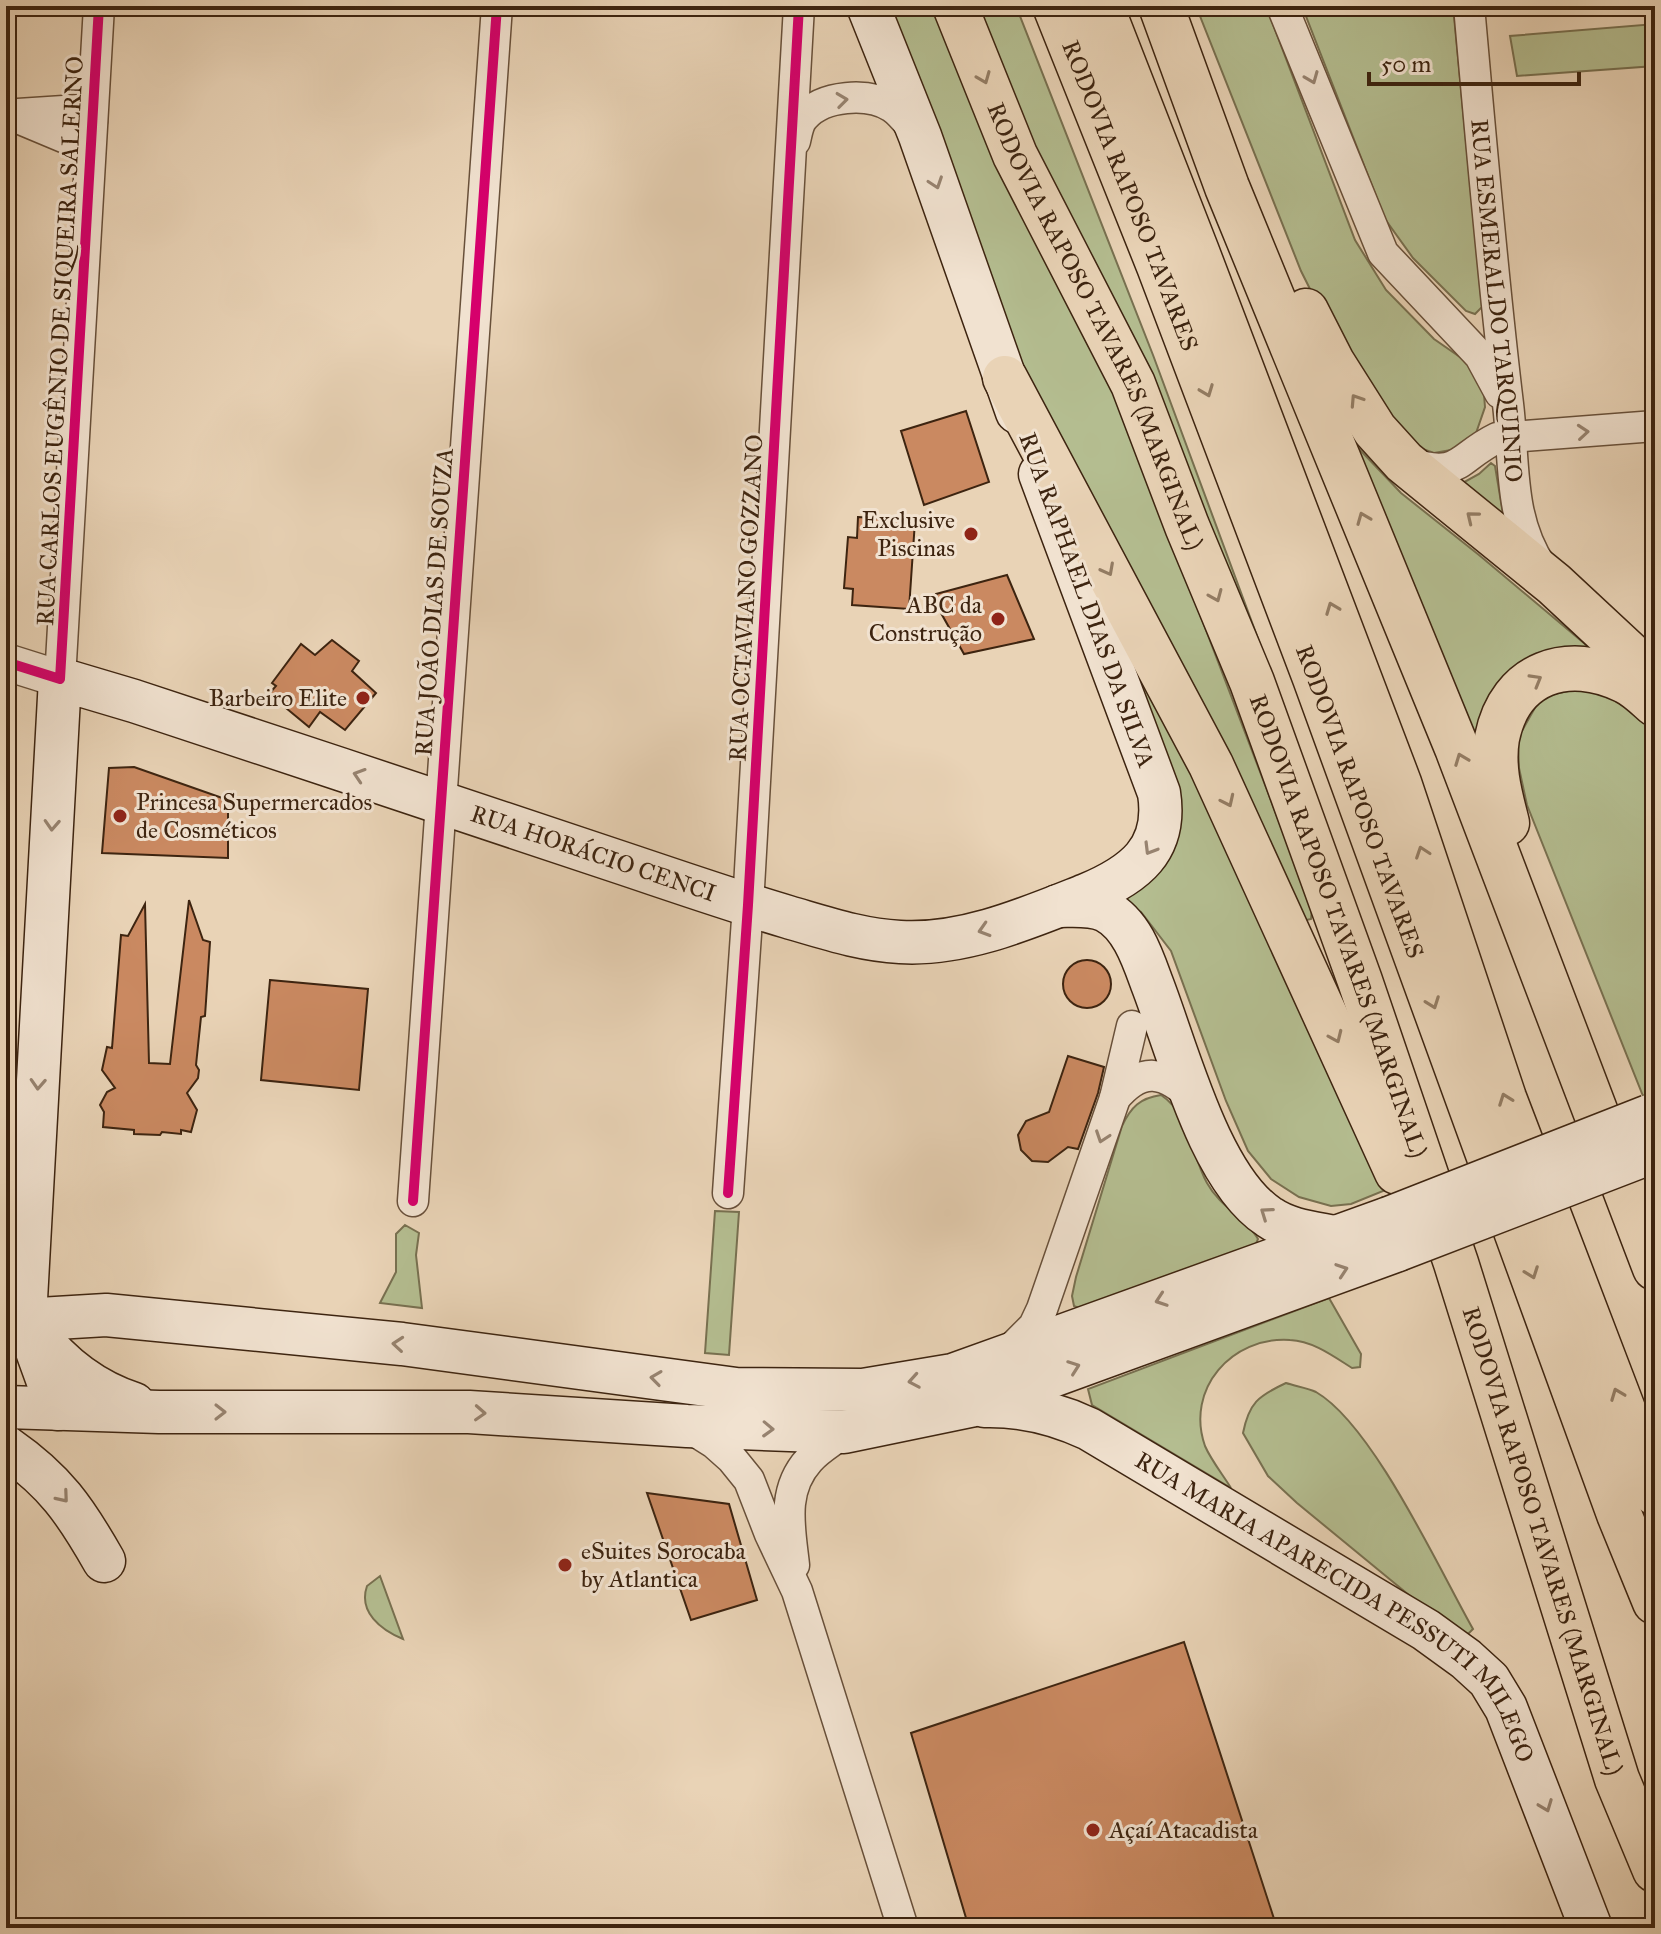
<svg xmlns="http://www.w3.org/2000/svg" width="1661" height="1934" font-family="'IM FELL Great Primer',serif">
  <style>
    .green { fill: #b4bd90; stroke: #787050; stroke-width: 2 }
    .building { fill: #ca8961; stroke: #3d2410; stroke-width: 2 }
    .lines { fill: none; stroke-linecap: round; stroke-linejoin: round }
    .minor-casing { stroke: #68503a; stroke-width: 33 }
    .tertiary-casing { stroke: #68503a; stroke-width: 39 }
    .secondary-casing { stroke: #3d2410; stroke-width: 45 }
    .trunk-casing { stroke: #3d2410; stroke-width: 47 }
    .motorway-casing { stroke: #3d2410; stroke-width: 47 }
    .minor { stroke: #f1e2d0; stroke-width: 30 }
    .tertiary { stroke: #f1e2d0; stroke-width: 36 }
    .secondary { stroke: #f1e2d0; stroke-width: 42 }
    .trunk { stroke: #e9d3b6; stroke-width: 44 }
    .motorway { stroke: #e9d3b6; stroke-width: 44 }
    .secondary-bridge-casing { stroke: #3d2410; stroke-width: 45; stroke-linecap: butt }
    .secondary-bridge { stroke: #f1e2d0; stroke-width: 42 }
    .cycleway-casing { stroke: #f1e2d0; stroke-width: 15 }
    .cycleway { stroke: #d6006c; stroke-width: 10 }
    .oneway { stroke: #937c63 }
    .oneway2 { stroke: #978370 }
    .poi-dot { fill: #8f2418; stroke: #f1e2d0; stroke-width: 3 }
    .labels { text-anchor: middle; stroke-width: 6; stroke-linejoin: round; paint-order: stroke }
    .street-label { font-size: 24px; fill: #3d2410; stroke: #f1e2d0 }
    .poi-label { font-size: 24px; fill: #3d2410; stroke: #f1e2d0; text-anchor: end }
  </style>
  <rect width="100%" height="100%" fill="#e9d3b6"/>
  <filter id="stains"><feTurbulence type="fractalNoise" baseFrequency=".0025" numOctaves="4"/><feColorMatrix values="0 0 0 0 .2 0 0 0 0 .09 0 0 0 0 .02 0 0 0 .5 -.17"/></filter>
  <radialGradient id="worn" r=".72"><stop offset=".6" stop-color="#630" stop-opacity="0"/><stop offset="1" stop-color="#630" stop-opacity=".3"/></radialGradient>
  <path class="green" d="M 879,6 L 938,6 L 1119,402 L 1312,908 L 1311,919 L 1302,921 L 1001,332 Z
    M 971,6 L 1016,6 L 1153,355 L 1320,806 L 1358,939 L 1073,231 Z
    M 1196,6 L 1266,6 L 1355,240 L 1386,290 L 1434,339 L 1470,364 L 1483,382 L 1485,407 L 1475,436 L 1451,450 L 1434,453 L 1417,447 L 1342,353 L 1301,271 Z
    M 1302,6 L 1453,6 L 1482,307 L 1475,314 L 1466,311 L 1413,258 L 1385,219 Z
    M 1655,24 L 1655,66 L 1517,76 L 1510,36 Z
    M 1342,431 L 1401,493 L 1479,555 L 1591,649 L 1473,733 Z
    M 1491,463 L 1495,466 L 1504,520 L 1459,485 L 1479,474 Z
    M 1131,638 L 1388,1189 L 1351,1204 L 1331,1206 L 1299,1197 L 1271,1179 L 1248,1151 L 1226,1101 L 1171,951 L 1141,912 L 1119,902 L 1158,868 L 1126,648 Z
    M 1602,689 L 1655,723 L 1655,1091 L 1643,1096 L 1527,805 L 1519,768 L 1518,738 L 1541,697 L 1573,690 Z
    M 1161,1095 C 1190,1114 1191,1154 1207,1183 C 1220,1207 1247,1219 1258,1239 L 1255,1246 L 1081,1309 L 1074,1306 L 1072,1296 L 1076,1277 L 1122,1126 C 1131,1107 1140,1098 1161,1095 Z
    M 715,1211 L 739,1212 L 729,1355 L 705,1353 Z
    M 405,1225 L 419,1233 L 416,1255 L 422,1308 L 380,1303 L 396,1272 L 396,1234 Z
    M 1329,1298 L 1361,1354 L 1360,1367 L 1352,1368 C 1333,1356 1313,1341 1290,1340 C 1232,1336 1185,1389 1205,1446 C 1211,1460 1223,1475 1231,1488 L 1092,1405 L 1088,1389 Z
    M 1286,1383 C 1295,1386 1308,1388 1316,1392 C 1373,1425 1439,1569 1473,1629 L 1467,1635 L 1415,1600 L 1297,1503 L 1268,1476 L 1243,1433 C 1249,1403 1258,1396 1286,1383 Z
    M 380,1576 L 403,1639 C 381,1630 358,1612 367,1586 Z"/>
  <path class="building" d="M 966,411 L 989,482 L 924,505 L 901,431 Z
    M 858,517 L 915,521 L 909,609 L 852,605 L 853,589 L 844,588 L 848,537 L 857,538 Z
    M 1007,575 L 1034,639 L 964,654 L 941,613 L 936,594 Z
    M 332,640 L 359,661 L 352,671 L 376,693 L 345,730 L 320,712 L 309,727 L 269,694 L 276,686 L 272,683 L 301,644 L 315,655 Z
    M 134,767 L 228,800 L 228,858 L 102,853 L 109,768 Z
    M 189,900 L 203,940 L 210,942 L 205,1016 L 201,1017 L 196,1065 L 199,1070 L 198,1078 L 187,1093 L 197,1110 L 191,1132 L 181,1130 L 181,1134 L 162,1132 L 160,1135 L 134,1134 L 134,1130 L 103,1127 L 104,1112 L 100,1105 L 107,1092 L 115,1088 L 102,1070 L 107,1047 L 112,1048 L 121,935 L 128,936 L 145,904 L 149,1063 L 170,1064 Z
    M1063 984a24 24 0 1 1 48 0a24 24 0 1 1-48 0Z
    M 270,980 L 368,989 L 359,1090 L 261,1080 Z
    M 1068,1056 L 1104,1067 L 1098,1093 L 1078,1149 L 1068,1147 L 1048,1162 L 1032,1161 L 1021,1150 L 1018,1135 L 1026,1121 L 1049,1112 Z
    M 647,1493 L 729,1504 L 757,1600 L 691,1620 Z
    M 1184,1642 L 1277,1928 L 969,1928 L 911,1733 Z"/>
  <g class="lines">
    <defs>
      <g id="minor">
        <path d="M 1282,6 L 1383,253 L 1480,356 L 1500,393"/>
        <path id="s1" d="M 1469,6 C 1481,139 1492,272 1508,404 C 1515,461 1508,518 1542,568"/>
        <path d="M 6,113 L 68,139 L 76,139 L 91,132"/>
        <path d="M 18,114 L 79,110 L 92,121"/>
        <path d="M 795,141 C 797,133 798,123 804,117 C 823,95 868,92 892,107 C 901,113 907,122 914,130"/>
        <path d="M 1408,463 C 1462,479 1456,458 1497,438 L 1655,426"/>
        <path d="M 60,679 L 99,6"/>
        <path d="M 1115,1098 L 1132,1026"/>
        <path d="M 728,1193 L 748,905 L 799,6"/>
        <path d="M 413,1201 L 497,6"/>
        <path d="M 1009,1351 L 1034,1326 L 1042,1309 L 1115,1098 C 1142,1066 1164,1071 1193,1098"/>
        <path d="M 687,1426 L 714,1443 L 732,1459 L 749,1480 L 770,1534 L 797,1591 L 903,1928"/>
        <path d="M 794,1565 C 790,1528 781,1491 809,1460 C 818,1449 833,1441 844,1432"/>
      </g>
      <path id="tertiary" d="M 6,662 L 60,679"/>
      <g id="secondary">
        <path d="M 868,6 L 920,136 L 1017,412"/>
        <path d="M 1058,906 C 1074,906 1092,904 1106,911 C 1131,924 1142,956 1151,981 C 1177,1047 1209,1178 1269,1217 C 1289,1231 1316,1233 1339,1238"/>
        <path d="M 6,1321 L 106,1315 L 402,1344 L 736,1389 L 863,1390 L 953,1375 L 1389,1218"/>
        <path d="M 35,1332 C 61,1366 94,1391 134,1404"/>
        <path id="s2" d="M 984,1406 C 1022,1405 1055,1413 1089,1429 L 1426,1630 L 1466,1659 L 1489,1680 L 1506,1708 L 1591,1928"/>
        <path d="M 6,1407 L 159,1412 L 469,1412 L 687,1426 L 844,1432 L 970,1406 L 1398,1250"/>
        <path id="s3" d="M 58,1409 L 25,1318 L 60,679 L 134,701 C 295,754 455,807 616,861 C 673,880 730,900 788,917 C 826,928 861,940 900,942 C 963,946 1028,918 1086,895 C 1134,875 1168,850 1159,793 L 1040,474"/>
        <path d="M 6,1447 C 55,1481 75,1510 104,1561"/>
      </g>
      <g id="trunk">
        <path id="s4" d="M 955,6 L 1015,155 L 1133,384 L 1187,526 L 1252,682 L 1360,981 L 1456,1263 L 1617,1779 L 1655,1870"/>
        <path d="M 1161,6 L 1227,187 L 1457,748 L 1655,1268"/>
        <path d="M 1306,311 L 1332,362 L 1375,430 L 1404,462 L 1554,584 L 1655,678"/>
        <path d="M 1005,378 L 1211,765 L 1397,1172"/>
        <path d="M 1507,823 C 1500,795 1492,768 1497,738 C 1510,672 1568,653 1625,681 C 1636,686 1646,696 1655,704"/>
      </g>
      <g id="motorway">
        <path id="s5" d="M 1055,6 L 1159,266 L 1315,678 L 1619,1514 L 1655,1602"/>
        <path d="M 1101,6 L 1197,252 L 1399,783 L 1504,1098 L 1655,1493"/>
      </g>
    </defs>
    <use href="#minor" class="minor-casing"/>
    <use href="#tertiary" class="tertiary-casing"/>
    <use href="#secondary" class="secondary-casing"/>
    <use href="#trunk" class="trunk-casing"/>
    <use href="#motorway" class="motorway-casing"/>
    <use href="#minor" class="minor"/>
    <use href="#tertiary" class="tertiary"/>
    <use href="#secondary" class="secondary"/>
    <use href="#trunk" class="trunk"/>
    <use href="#motorway" class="motorway"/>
    <defs>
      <path id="secondary-bridge" d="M 1389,1218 L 1649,1116
        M 1398,1250 L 1655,1151"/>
    </defs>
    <use href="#secondary-bridge" class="secondary-bridge-casing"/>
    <use href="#secondary-bridge" class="secondary-bridge"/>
    <defs>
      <path id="cycleway" d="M 6,662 L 60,679 L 99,6
        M 728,1193 L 748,905 L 799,6
        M 413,1201 L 497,6"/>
    </defs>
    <use href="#cycleway" class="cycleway-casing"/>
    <use href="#cycleway" class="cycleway"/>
  </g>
  <defs><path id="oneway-chevron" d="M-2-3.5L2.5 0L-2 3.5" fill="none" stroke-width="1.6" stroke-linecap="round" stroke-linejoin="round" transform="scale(2)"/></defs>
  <g class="oneway">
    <use href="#oneway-chevron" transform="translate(984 78) rotate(68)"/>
    <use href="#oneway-chevron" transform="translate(1207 391) rotate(69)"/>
    <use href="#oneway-chevron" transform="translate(1356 400) rotate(-123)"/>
    <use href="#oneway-chevron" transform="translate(1472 517) rotate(-141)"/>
    <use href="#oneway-chevron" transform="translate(1363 518) rotate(-112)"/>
    <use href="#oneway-chevron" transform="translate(1108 570) rotate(62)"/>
    <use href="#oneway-chevron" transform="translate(1216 596) rotate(67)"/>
    <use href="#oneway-chevron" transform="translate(1332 608) rotate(-111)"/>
    <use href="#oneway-chevron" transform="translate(1536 680) rotate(-30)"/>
    <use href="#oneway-chevron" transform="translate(1461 759) rotate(-111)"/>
    <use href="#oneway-chevron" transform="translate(1228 801) rotate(65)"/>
    <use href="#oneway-chevron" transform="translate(1422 852) rotate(-109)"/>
    <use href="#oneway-chevron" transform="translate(1433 1003) rotate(70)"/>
    <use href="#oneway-chevron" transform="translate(1336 1037) rotate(66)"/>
    <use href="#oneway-chevron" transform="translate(1505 1099) rotate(-110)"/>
    <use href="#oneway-chevron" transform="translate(1532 1273) rotate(70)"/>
    <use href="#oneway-chevron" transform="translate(1617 1394) rotate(-111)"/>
  </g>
  <g class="oneway2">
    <use href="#oneway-chevron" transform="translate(1312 78) rotate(68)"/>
    <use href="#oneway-chevron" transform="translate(842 100) rotate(-7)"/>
    <use href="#oneway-chevron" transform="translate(936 183) rotate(71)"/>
    <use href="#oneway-chevron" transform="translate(1583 432) rotate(-5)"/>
    <use href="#oneway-chevron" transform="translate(359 775) rotate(-162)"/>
    <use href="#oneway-chevron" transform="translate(52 825) rotate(93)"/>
    <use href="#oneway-chevron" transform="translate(1150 849) rotate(121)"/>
    <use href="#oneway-chevron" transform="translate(984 930) rotate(163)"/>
    <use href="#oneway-chevron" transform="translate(38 1084) rotate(93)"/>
    <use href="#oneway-chevron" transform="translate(1102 1137) rotate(109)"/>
    <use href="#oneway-chevron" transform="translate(1266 1213) rotate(-145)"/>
    <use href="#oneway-chevron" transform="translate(1342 1270) rotate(-19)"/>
    <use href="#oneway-chevron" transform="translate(1161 1300) rotate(161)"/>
    <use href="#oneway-chevron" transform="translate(398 1344) rotate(-175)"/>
    <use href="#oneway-chevron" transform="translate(1074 1367) rotate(-20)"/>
    <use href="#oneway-chevron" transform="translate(656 1378) rotate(-172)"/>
    <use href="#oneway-chevron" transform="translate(914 1381) rotate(170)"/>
    <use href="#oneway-chevron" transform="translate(220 1412)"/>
    <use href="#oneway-chevron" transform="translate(480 1413) rotate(3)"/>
    <use href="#oneway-chevron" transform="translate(768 1429) rotate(2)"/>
    <use href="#oneway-chevron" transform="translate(63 1497) rotate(50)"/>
    <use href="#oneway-chevron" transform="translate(1546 1806) rotate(69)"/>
  </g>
  <g class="poi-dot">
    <circle cx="971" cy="534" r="8"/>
    <circle cx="998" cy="619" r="8"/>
    <circle cx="363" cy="698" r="8"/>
    <circle cx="120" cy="816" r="8"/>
    <circle cx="565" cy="1565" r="8"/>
    <circle cx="1093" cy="1830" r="8"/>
  </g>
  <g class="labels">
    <g class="street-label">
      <text dy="8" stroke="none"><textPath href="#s5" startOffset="204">RODOVIA RAPOSO TAVARES</textPath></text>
      <text dy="8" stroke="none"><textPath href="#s1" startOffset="296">RUA ESMERALDO TARQUINIO</textPath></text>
      <text dy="8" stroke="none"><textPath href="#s4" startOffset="350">RODOVIA RAPOSO TAVARES (MARGINAL)</textPath></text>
      <text transform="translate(60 341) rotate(-87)" y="8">RUA CARLOS EUGÊNIO DE SIQUEIRA SALERNO</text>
      <text transform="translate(746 598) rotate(-87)" y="8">RUA OCTAVIANO GOZZANO</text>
      <text transform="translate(1087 600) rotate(70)" y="8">RUA RAPHAEL DIAS DA SILVA</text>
      <text transform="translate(434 602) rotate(-86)" y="8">RUA JOÃO DIAS DE SOUZA</text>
      <text dy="8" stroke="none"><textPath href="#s5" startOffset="852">RODOVIA RAPOSO TAVARES</textPath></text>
      <text dy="8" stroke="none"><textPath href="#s3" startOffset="1298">RUA HORÁCIO CENCI</textPath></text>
      <text dy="8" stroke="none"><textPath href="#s4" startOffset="998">RODOVIA RAPOSO TAVARES (MARGINAL)</textPath></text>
      <text dy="8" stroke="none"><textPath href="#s4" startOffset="1646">RODOVIA RAPOSO TAVARES (MARGINAL)</textPath></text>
      <text dy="8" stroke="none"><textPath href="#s2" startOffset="418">RUA MARIA APARECIDA PESSUTI MILEGO</textPath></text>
    </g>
    <g class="poi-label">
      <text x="955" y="528">Exclusive<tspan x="955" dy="28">Piscinas</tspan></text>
      <text x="982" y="613">ABC da<tspan x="982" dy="28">Construção</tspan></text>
      <text x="347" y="706">Barbeiro Elite</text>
      <text x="136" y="810" text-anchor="start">Princesa Supermercados<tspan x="136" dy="28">de Cosméticos</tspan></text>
      <text x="581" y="1559" text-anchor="start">eSuites Sorocaba<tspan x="581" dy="28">by Atlantica</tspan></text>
      <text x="1109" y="1838" text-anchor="start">Açaí Atacadista</text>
    </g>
  </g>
  <rect width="1661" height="1934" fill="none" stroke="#e9d3b6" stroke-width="32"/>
  <rect x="8" y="8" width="1645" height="1918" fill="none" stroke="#3d2410" stroke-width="4"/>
  <rect x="16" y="16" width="1629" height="1902" fill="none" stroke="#3d2410" stroke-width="2"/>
  <path d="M1369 72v12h210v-12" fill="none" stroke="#3d2410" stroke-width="4"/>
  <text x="1381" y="72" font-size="24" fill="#3d2410" stroke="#f1e2d0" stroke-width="6" paint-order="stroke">50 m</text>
  <rect width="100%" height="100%" filter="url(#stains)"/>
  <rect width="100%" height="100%" fill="url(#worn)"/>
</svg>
